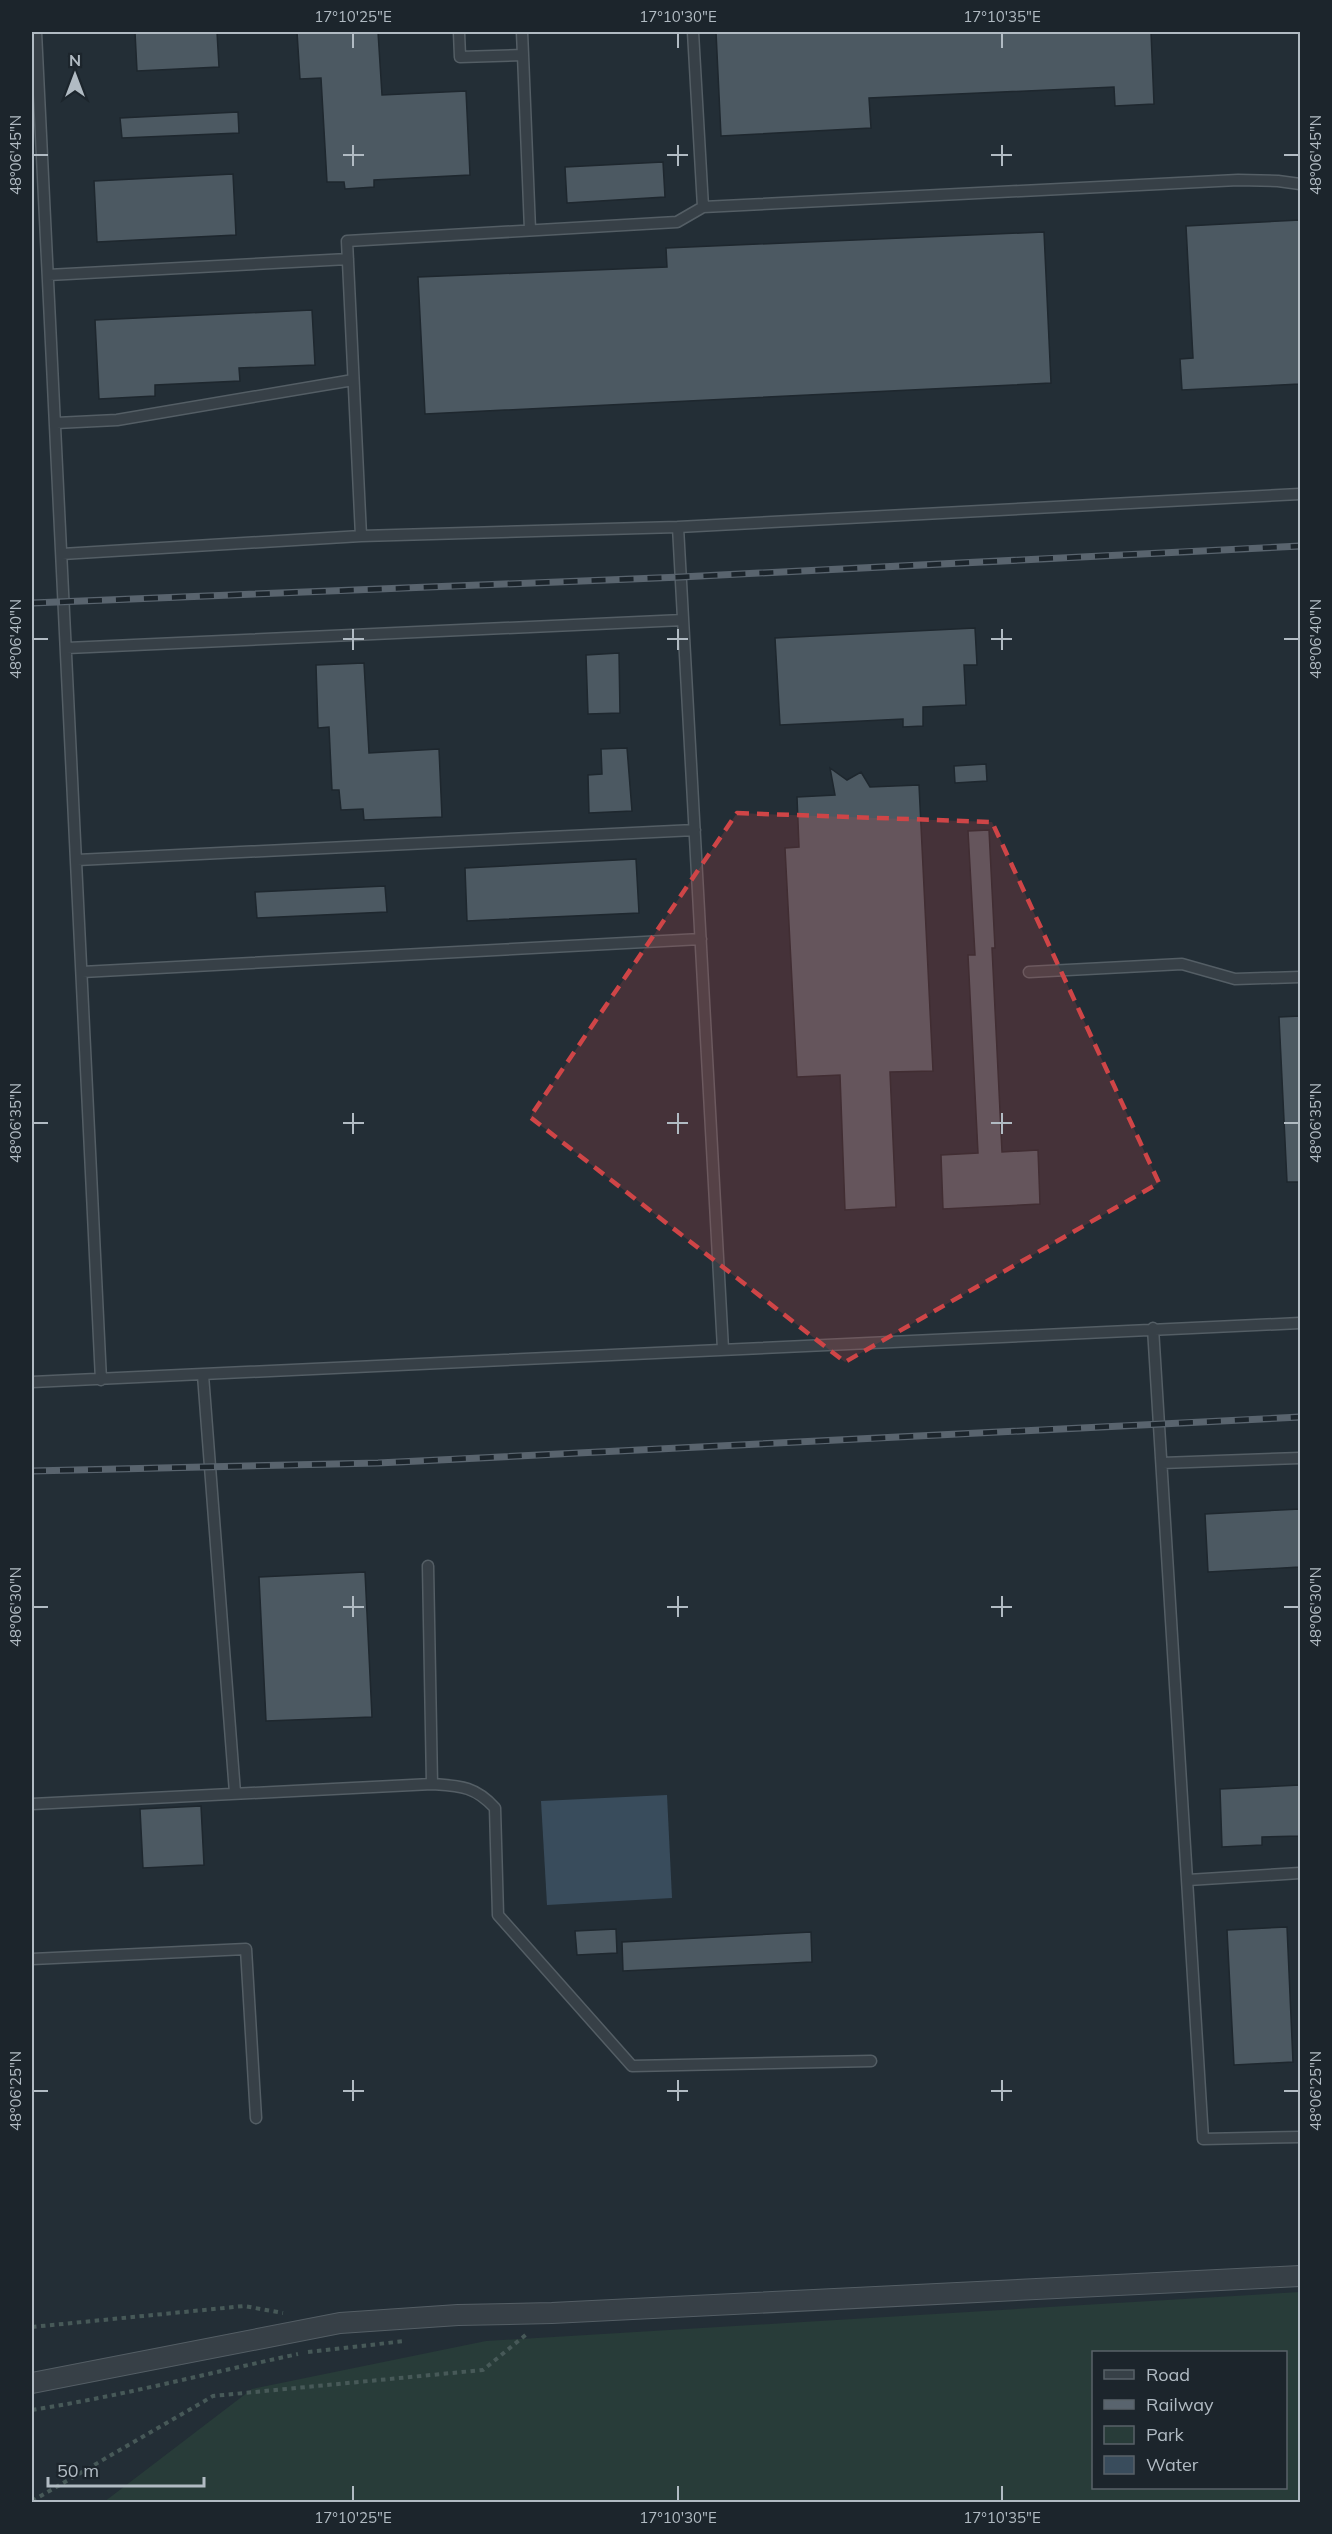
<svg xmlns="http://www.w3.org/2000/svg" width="1332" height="2534" font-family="Mulish,sans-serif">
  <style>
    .green { fill: #283c39; fill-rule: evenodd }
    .water { fill: #394c5c }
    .building { fill: #4c5962; stroke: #1e272e; stroke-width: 1.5 }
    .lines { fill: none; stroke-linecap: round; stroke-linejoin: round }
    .lane-casing { stroke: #545e65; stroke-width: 13 }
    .street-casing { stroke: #545e65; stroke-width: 22 }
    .path { stroke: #475958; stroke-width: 4; stroke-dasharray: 4.5 4.5; stroke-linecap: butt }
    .lane { stroke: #374047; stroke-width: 10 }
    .street { stroke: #374047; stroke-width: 20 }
    .rail-casing { stroke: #59646e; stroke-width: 7 }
    .rail { stroke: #1c252c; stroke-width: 4.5; stroke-dasharray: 14; stroke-linecap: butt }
    .marked { fill: #cf4547; fill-opacity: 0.2; stroke: #cf4547; stroke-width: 4.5; stroke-dasharray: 12 8; stroke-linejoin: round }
    .ticks { fill: none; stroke: #b1bbc3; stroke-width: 2 }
    .neatline { fill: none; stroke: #b1bbc3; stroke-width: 2 }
    .ticks-label { font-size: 15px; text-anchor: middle; fill: #b1bbc3 }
  </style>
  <rect width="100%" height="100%" fill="#232e36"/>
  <path class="green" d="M 1300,2292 L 1300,2502 L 104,2502 L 252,2389 L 486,2341 ZM 1094,2352 L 1286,2352 L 1286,2488 L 1094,2488 Z"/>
  <path class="water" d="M 667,1795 L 672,1898 L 547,1905 L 541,1801 Z"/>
  <path class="building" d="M 135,32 L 217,32 L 219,67 L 137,71 Z
    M 297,32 L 378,32 L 382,95 L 466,91 L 470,175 L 374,180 L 374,187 L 345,189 L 344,182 L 327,182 L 321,78 L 300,79 Z
    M 716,32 L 1151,32 L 1154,104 L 1115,106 L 1114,87 L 869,98 L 871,128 L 721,136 Z
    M 238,112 L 239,133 L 122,138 L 120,118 Z
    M 663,162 L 665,197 L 567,203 L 565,167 Z
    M 233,174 L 236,235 L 97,242 L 94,181 Z
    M 1300,220 L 1300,384 L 1182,390 L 1180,359 L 1193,358 L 1186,226 Z
    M 1044,232 L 1051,383 L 425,414 L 418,277 L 667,267 L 666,248 Z
    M 312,310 L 315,365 L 239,368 L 240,381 L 155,385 L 155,396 L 99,399 L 95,320 Z
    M 975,628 L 977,665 L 964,665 L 966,705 L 923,707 L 923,726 L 903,727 L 903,719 L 780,725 L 775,638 Z
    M 619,653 L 620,713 L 588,714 L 586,655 Z
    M 364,663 L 369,753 L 439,749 L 442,817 L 364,820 L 363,809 L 341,810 L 339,790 L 332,790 L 329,727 L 318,728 L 316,665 Z
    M 627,748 L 632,811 L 589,813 L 588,775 L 602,774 L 601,749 Z
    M 986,764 L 987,781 L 955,783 L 954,766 Z
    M 830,768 L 847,780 L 861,772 L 870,787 L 919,785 L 933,1071 L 890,1072 L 896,1207 L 845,1210 L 840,1075 L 797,1077 L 785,848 L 799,847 L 797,797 L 835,795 Z
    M 989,830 L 995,948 L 992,948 L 1002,1152 L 1038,1150 L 1040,1204 L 943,1209 L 941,1155 L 978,1153 L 968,955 L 975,955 L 968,831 Z
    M 636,859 L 639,913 L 467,921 L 465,868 Z
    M 385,886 L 387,912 L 257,918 L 255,892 Z
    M 1300,1016 L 1300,1182 L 1287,1182 L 1279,1017 Z
    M 1300,1509 L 1300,1567 L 1208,1572 L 1205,1514 Z
    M 365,1572 L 372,1717 L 266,1721 L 259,1577 Z
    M 1300,1785 L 1300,1836 L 1262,1837 L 1262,1845 L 1222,1847 L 1220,1789 Z
    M 201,1806 L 204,1865 L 143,1868 L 140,1809 Z
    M 1287,1927 L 1293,2062 L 1234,2065 L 1227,1930 Z
    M 616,1929 L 617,1953 L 577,1955 L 575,1931 Z
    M 811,1932 L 812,1962 L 623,1971 L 622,1942 Z"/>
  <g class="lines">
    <defs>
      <path id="lane" d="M 36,32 L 101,1380
        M 459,32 L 460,57 L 523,55 L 522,32
        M 693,32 L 703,207 L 1238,180 L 1278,181 L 1300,184
        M 523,55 L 530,230
        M 48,275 L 348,259
        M 56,423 L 117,420 L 353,380
        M 678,527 L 723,1349
        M 361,536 L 347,241 L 677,222 L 703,207
        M 62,554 L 361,536 L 678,527 L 1300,494
        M 67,648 L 683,620
        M 77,860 L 695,830
        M 82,972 L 701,939
        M 1029,972 L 1182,964 L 1235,979 L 1300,977
        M 1153,1328 L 1203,2139 L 1300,2137
        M 203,1375 L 235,1793
        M 32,1382 L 1300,1323
        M 1162,1463 L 1300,1458
        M 432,1784 C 460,1786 475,1786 495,1808 L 498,1915 L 632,2066 L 871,2061
        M 32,1804 L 432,1784 L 428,1566
        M 1188,1880 L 1300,1873
        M 32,1959 L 246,1949 L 256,2118"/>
      <path id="street" d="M 32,2383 L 340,2323 L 458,2315 L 552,2313 L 1300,2276"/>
    </defs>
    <use href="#lane" class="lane-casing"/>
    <use href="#street" class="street-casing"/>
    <path class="path" d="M 32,2327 L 244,2306 L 283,2313
      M 308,2352 L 405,2341
      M 32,2410 C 121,2396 209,2373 298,2354
      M 32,2501 L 213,2396 L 483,2370 L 528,2333"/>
    <use href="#lane" class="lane"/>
    <use href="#street" class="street"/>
    <defs>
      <path id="rail" d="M 32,603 L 681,577 L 1300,546
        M 32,1471 L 378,1463 L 1300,1417"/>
    </defs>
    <use href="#rail" class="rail-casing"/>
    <use href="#rail" class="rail"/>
  </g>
  <path class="marked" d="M 737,813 L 992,822 L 1159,1183 L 845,1362 L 530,1117 Z"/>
  <path class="ticks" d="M 353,33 L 353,48M 678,33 L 678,48M 1002,33 L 1002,48M 353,145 L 353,166M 678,145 L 678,166M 1002,145 L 1002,166M 33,155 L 48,155M 343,155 L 364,155M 667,155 L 688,155M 991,155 L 1012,155M 1284,155 L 1299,155M 353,629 L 353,650M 678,629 L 678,650M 1002,629 L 1002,650M 33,639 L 48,639M 343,639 L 364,639M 667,639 L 688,639M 991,639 L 1012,639M 1284,639 L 1299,639M 353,1113 L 353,1134M 678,1113 L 678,1134M 1002,1113 L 1002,1134M 33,1123 L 48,1123M 343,1123 L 364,1123M 667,1123 L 688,1123M 991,1123 L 1012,1123M 1284,1123 L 1299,1123M 353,1596 L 353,1617M 678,1596 L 678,1617M 1002,1596 L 1002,1617M 33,1607 L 48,1607M 343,1607 L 364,1607M 667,1607 L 688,1607M 991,1607 L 1012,1607M 1284,1607 L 1299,1607M 353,2080 L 353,2101M 678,2080 L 678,2101M 1002,2080 L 1002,2101M 33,2091 L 48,2091M 343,2091 L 364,2091M 667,2091 L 688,2091M 991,2091 L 1012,2091M 1284,2091 L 1299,2091M 353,2486 L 353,2501M 678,2486 L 678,2501M 1002,2486 L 1002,2501"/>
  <rect width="1332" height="2534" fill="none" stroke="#1c252c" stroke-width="66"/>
  <rect x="1092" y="2351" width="195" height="138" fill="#1c252c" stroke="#586168" stroke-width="1.5"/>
  <rect x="1104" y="2370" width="30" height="9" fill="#374047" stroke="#586168" stroke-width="1.5"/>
  <text x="1146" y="2381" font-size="18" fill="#b1bbc3">Road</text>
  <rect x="1104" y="2400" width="30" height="9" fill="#59646e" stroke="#586168" stroke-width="1.5"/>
  <text x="1146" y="2411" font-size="18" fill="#b1bbc3">Railway</text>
  <rect x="1104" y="2426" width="30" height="18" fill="#283c39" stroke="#586168" stroke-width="1.5"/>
  <text x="1146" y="2441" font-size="18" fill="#b1bbc3">Park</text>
  <rect x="1104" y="2456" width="30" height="18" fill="#394c5c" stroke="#586168" stroke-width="1.5"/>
  <text x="1146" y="2471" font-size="18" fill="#b1bbc3">Water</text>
  <g transform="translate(75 75)" stroke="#1c252c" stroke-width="4.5" paint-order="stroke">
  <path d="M0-4.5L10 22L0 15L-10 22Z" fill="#b1bbc3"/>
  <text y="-9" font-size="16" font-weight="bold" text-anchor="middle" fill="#b1bbc3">N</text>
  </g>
  <path d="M48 2477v9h156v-9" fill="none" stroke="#b1bbc3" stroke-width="3"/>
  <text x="57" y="2477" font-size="18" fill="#b1bbc3" stroke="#1c252c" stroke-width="4.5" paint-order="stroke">50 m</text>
  <rect x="33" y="33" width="1266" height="2468" class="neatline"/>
  <g class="ticks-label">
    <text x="353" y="22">17°10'25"E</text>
    <text x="678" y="22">17°10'30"E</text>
    <text x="1002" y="22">17°10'35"E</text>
    <text transform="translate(16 155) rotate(-90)" y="5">48°06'45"N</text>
    <text transform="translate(1316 155) rotate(-90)" y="5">48°06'45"N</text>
    <text transform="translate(16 639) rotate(-90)" y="5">48°06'40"N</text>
    <text transform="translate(1316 639) rotate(-90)" y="5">48°06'40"N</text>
    <text transform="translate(16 1123) rotate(-90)" y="5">48°06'35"N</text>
    <text transform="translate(1316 1123) rotate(-90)" y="5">48°06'35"N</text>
    <text transform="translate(16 1607) rotate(-90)" y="5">48°06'30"N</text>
    <text transform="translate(1316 1607) rotate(-90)" y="5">48°06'30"N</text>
    <text transform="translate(16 2091) rotate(-90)" y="5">48°06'25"N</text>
    <text transform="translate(1316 2091) rotate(-90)" y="5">48°06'25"N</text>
    <text x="353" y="2523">17°10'25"E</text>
    <text x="678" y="2523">17°10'30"E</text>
    <text x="1002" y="2523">17°10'35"E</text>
  </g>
</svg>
